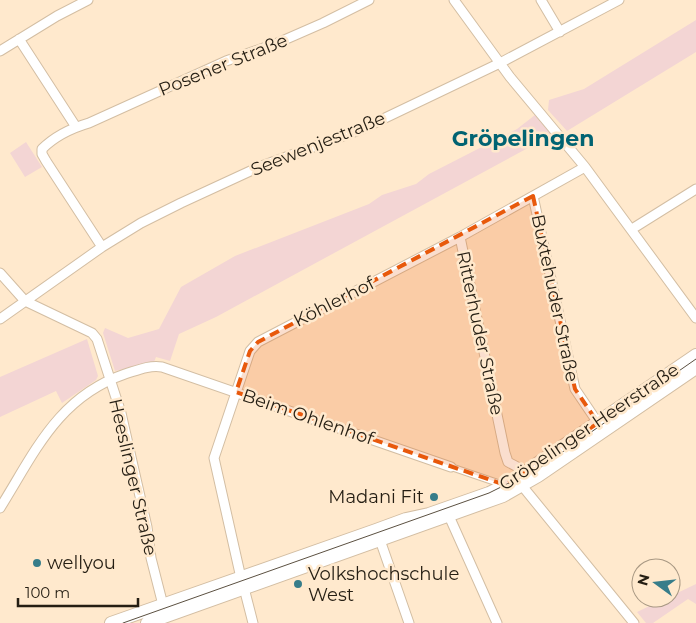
<svg xmlns="http://www.w3.org/2000/svg" width="696" height="623" font-family="Montserrat,sans-serif">
  <style>
    .green { fill: #f3d5d4 }
    .lines { fill: none; stroke-linecap: round; stroke-linejoin: round }
    .pedestrian-casing { stroke: #d3bea3; stroke-width: 8 }
    .minor-casing { stroke: #d3bea3; stroke-width: 11 }
    .secondary-casing { stroke: #d3bea3; stroke-width: 14 }
    .pedestrian { stroke: #fff; stroke-width: 6 }
    .minor { stroke: #fff; stroke-width: 9 }
    .secondary { stroke: #fff; stroke-width: 12 }
    .tram { stroke: #5b5041; stroke-width: 1 }
    .marked { fill: #e8590c; fill-opacity: 0.2; stroke: #e8590c; stroke-width: 4; stroke-dasharray: 10 6; stroke-linejoin: round }
    .poi-dot { fill: #377d8a; stroke: #ffe9cd; stroke-width: 2 }
    .labels { text-anchor: middle; stroke-width: 5; stroke-linejoin: round; paint-order: stroke }
    .street-label { font-size: 18px; fill: #251e13; stroke: #ffe9cd }
    .poi-label { font-size: 18px; fill: #251e13; stroke: #ffe9cd; text-anchor: start }
    .district-label { font-size: 22px; font-weight: bold; fill: #016372; stroke: #ffe9cd }
  </style>
  <rect width="100%" height="100%" fill="#ffe9cd"/>
  <path class="green" d="M 696,20 L 696,52 L 567,131 L 548,110 L 549,100 L 584,89 Z
    M 535,115 L 552,135 L 216,317 L 179,334 L 170,361 L 156,357 L 154,362 L 115,371 L 103,333 L 105,328 L 128,338 L 159,329 L 181,287 L 235,256 L 369,204 L 382,195 L 416,184 L 429,174 L 517,129 Z
    M 26,142 L 42,167 L 25,177 L 10,153 Z
    M 87,339 L 98,376 L 96,380 L 62,403 L 56,391 L 0,417 L 0,377 Z
    M 696,584 L 696,604 L 688,599 L 653,623 L 646,623 L 637,612 L 666,598 L 671,598 L 671,596 Z"/>
  <g class="lines">
    <defs>
      <path id="pedestrian" d="M 451,467 L 504,485"/>
      <path id="minor" d="M 454,0 L 510,77 L 585,167 L 696,318
        M 541,0 L 560,32
        M 19,39 L 76,127
        M 0,51 L 57,16 L 88,0
        M 533,196 L 575,389 L 598,423
        M 632,229 L 696,189
        M 460,237 L 505,453 L 508,462 L 525,471
        M 102,247 L 46,161 L 42,154 L 42,149 C 55,136 72,128 89,123 L 226,61 L 275,44 L 323,23 L 369,0
        M 0,273 L 25,301 L 92,333 L 97,339 L 121,413 L 147,527 L 151,558 L 164,609
        M 0,319 L 102,247 L 141,223 L 181,203 L 259,167 L 362,129 L 500,63 L 619,0
        M 519,482 L 634,623
        M 0,508 C 35,452 58,397 125,374 C 138,370 149,365 162,367 L 451,467
        M 449,516 L 497,623
        M 380,540 L 409,623
        M 241,578 L 214,458 L 250,351 L 258,342 L 460,237 L 585,167
        M 244,588 L 253,623"/>
      <path id="secondary" d="M 111,623 L 376,530 L 406,519 L 429,514 L 489,493 L 517,479 L 532,467 L 696,355
        M 147,623 L 503,496 L 538,476 L 696,368"/>
    </defs>
    <use href="#pedestrian" class="pedestrian-casing"/>
    <use href="#minor" class="minor-casing"/>
    <use href="#secondary" class="secondary-casing"/>
    <use href="#pedestrian" class="pedestrian"/>
    <use href="#minor" class="minor"/>
    <use href="#secondary" class="secondary"/>
    <path class="tram" d="M 123,623 L 489,493 L 541,467 L 696,359"/>
  </g>
  <path class="marked" d="M 533,196 L 575,389 L 598,423 L 505,485 L 236,392 L 250,351 L 258,342 Z"/>
  <g class="poi-dot">
    <circle cx="434" cy="497" r="5"/>
    <circle cx="37" cy="563" r="5"/>
    <circle cx="298" cy="584" r="5"/>
  </g>
  <g class="labels">
    <g class="street-label">
      <text transform="translate(223 65) rotate(-22)" y="6">Posener Straße</text>
      <text transform="translate(318 144) rotate(-22)" y="6">Seewenjestraße</text>
      <text transform="translate(555 298) rotate(78)" y="6">Buxtehuder Straße</text>
      <text transform="translate(334 302) rotate(-27)" y="6">Köhlerhof</text>
      <text transform="translate(480 333) rotate(78)" y="6">Ritterhuder Straße</text>
      <text transform="translate(308 417) rotate(19)" y="6">Beim Ohlenhof</text>
      <text transform="translate(589 427) rotate(-34)" y="6">Gröpelinger Heerstraße</text>
      <text transform="translate(133 477) rotate(77)" y="6">Heeslinger Straße</text>
    </g>
    <g class="poi-label">
      <text x="424" y="503" text-anchor="end">Madani Fit</text>
      <text x="47" y="569">wellyou</text>
      <text x="308" y="580">Volkshochschule<tspan x="308" dy="21">West</tspan></text>
    </g>
    <g class="district-label">
      <text x="523" y="146">Gröpelingen</text>
    </g>
  </g>
  <g transform="translate(656 583) rotate(285)"><circle r="24" fill="#ffe9cd" stroke="#a89883"/>
  <path d="M0-4L9 19L0 12L-9 19Z" fill="#377d8a"/>
  <text y="-8" font-size="14" font-weight="bold" text-anchor="middle" fill="#251e13">N</text>
  </g>
  <path d="M18 598v8h120v-8" fill="none" stroke="#251e13" stroke-width="2.5"/>
  <text x="25" y="598" font-size="15" fill="#251e13" stroke="#ffe9cd" stroke-width="4" paint-order="stroke">100 m</text>
</svg>
